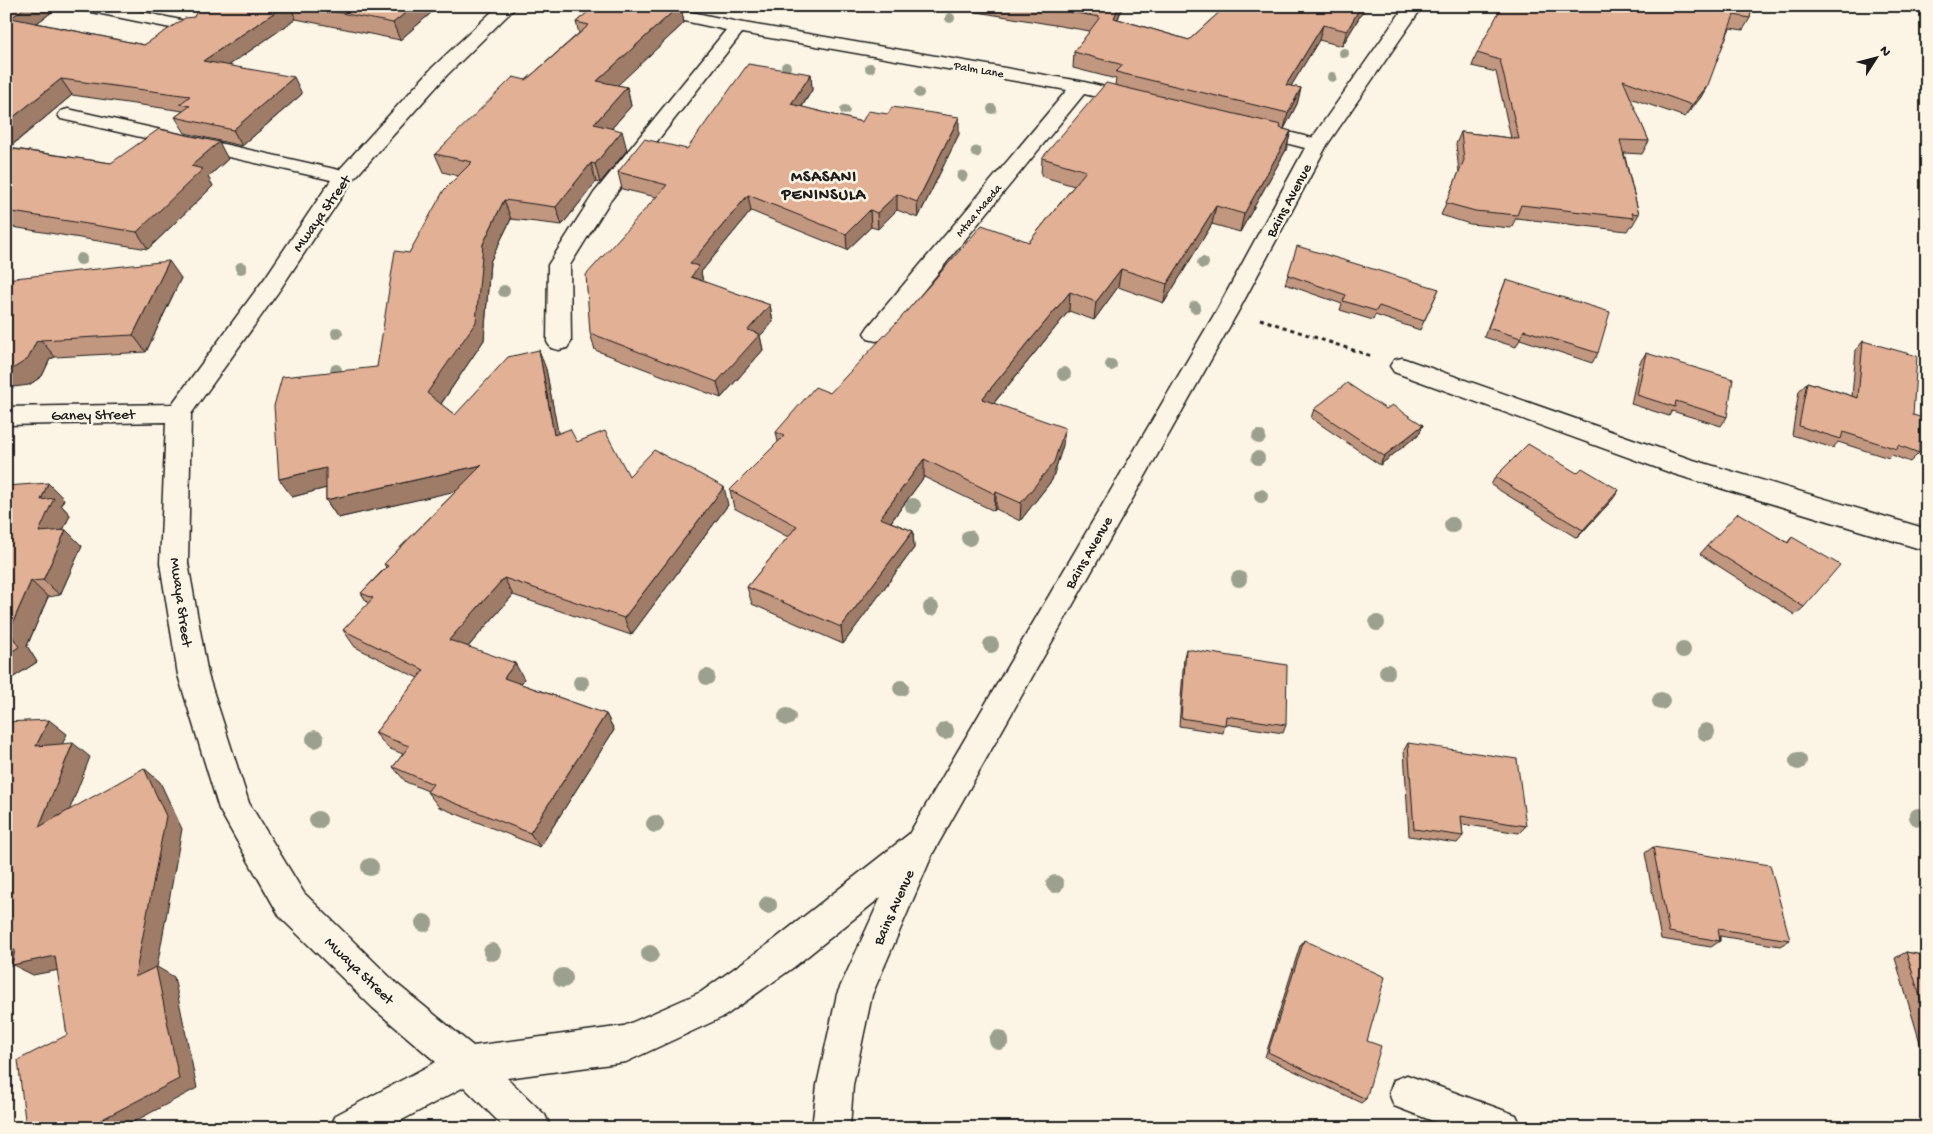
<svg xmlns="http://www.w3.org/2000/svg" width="1933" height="1134" font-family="'Gochi Hand',sans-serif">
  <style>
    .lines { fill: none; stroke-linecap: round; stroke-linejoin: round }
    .minor-casing { stroke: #1c1c1c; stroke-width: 3 }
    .path { stroke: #1c1c1c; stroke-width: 3; stroke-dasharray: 4 4; stroke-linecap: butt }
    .minor { fill: #fcf5e5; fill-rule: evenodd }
    .tree { fill: #9ca08e }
    .wall { fill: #c29780; stroke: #1c1c1c }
    .shaded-wall { fill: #9e7b68; stroke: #1c1c1c }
    .building { fill: #e2b095; stroke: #1c1c1c }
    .labels { text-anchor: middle; stroke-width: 5; stroke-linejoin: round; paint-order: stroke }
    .far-street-label { font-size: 12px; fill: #1c1c1c; stroke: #fcf5e5 }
    .street-label { font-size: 15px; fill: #1c1c1c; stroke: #fcf5e5 }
    .far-district-label { font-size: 16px; font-weight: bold; letter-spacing: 1px; fill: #1c1c1c; stroke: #fcf5e5 }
  </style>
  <rect width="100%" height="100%" fill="#fcf5e5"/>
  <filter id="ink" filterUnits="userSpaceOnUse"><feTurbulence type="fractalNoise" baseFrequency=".02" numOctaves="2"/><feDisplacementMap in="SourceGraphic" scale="10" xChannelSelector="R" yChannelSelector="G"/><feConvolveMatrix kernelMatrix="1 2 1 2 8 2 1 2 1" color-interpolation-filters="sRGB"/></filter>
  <g filter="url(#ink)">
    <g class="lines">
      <defs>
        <path id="minor" d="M 78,6 L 114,6 L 195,23 L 201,24 L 204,28 L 201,32 L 195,33 L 87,11 L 81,10 Z
          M 498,6 L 517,6 L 447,75 L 352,181 L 281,288 L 191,414 L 188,563 L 208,675 L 249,803 L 304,893 L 397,984 L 473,1046 L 624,1026 L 701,992 L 770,943 L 909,834 L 1218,308 L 1305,148 L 1246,133 L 1243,129 L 1246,125 L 1253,123 L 1312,138 L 1405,6 L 1423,6 L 1327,145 L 1240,308 L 933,853 L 872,995 L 853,1085 L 850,1128 L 812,1128 L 817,1085 L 837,994 L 881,897 L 794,967 L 725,1016 L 626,1062 L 507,1078 L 545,1115 L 551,1128 L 505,1128 L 464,1087 L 387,1128 L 330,1128 L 336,1115 L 436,1062 L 373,1008 L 280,917 L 219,809 L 178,675 L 160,563 L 166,422 L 6,425 L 6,407 L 172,404 L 265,278 L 331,180 L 61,119 L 58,115 L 61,111 L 68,109 L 339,170 L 433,67 Z
          M 629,6 L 664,6 L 738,22 L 1080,81 L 1143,96 L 1146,100 L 1143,104 L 1136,106 L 1084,94 L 884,339 L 876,341 L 868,339 L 864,333 L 868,327 L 1067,90 L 742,33 L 610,201 L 570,265 L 571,342 L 567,348 L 559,350 L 551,348 L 547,342 L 548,265 L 594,193 L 726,30 L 638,11 L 632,10 Z
          M 1402,358 L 1690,459 L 1927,529 L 1927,551 L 1674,474 L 1394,372 L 1390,366 L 1394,360 Z
          M 1407,1075 L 1516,1115 L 1522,1128 L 1451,1128 L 1394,1106 L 1389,1093 L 1394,1080 Z"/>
      </defs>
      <use href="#minor" class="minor-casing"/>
      <path class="path" d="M 1260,319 L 1371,356"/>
      <use href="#minor" class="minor"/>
    </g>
    <g class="tree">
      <circle cx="950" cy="18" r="5"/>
      <circle cx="1344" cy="53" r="5"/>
      <circle cx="786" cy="67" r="5"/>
      <circle cx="870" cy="68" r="5"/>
      <circle cx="1332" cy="77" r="5"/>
      <circle cx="919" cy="93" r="5"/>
      <circle cx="992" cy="109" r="5"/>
      <circle cx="845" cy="110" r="5"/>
      <circle cx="976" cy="152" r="5.5"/>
      <circle cx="962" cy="176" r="5.5"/>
      <circle cx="81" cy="259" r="6"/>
      <circle cx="1203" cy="263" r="6"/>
      <circle cx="241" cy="268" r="6"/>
      <circle cx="504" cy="291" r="6"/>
      <circle cx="1195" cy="307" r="6"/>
      <circle cx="337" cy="333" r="6"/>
      <circle cx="1111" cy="365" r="6"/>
      <circle cx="336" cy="370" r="6"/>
      <circle cx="1064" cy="374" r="7"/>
      <circle cx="1259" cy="437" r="7"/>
      <circle cx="1258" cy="458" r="7"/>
      <circle cx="1261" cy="496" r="7"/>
      <circle cx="913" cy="506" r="8"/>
      <circle cx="1452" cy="525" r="8"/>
      <circle cx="969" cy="538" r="8"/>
      <circle cx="1239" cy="579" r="8"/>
      <circle cx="931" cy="608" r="8"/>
      <circle cx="1377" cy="623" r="8"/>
      <circle cx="991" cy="645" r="8"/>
      <circle cx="1683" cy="650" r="8"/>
      <circle cx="1387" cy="672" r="8"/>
      <circle cx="707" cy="677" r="8"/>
      <circle cx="581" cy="683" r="8"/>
      <circle cx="901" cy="688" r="8"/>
      <circle cx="1661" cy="701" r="9"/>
      <circle cx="787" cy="717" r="9"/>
      <circle cx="945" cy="731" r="9"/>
      <circle cx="1706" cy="732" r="9"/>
      <circle cx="315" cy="739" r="9"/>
      <circle cx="1798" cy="761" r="9"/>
      <circle cx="1918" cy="817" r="9"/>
      <circle cx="318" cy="820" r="9"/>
      <circle cx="655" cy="824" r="9"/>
      <circle cx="370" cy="867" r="9"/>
      <circle cx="1055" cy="884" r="9"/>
      <circle cx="768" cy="905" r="9"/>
      <circle cx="424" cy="923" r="9"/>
      <circle cx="492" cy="952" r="9"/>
      <circle cx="650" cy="954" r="9"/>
      <circle cx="563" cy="978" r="10"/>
      <circle cx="999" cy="1040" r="10"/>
    </g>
    <path class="wall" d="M 6,6 L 60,6 L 37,23 L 144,45 L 194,17 L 203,6 L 439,6 L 400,40 L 296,19 L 229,65 L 302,94 L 242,146 L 185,133 L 175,117 L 183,111 L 72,95 L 9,148 L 111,163 L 228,159 L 208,177 L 213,186 L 148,249 L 6,226 Z
      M 595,6 L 702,6 L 697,11 L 681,8 L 684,23 L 617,85 L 627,87 L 631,106 L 611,129 L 627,150 L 600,183 L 596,182 L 562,225 L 511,219 L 490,262 L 484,340 L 441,404 L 455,415 L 546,369 L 558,434 L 577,442 L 629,476 L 728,505 L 631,635 L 513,595 L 468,647 L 524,679 L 521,684 L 606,714 L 614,730 L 540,847 L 439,807 L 427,792 L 428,791 L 406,782 L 393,767 L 403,754 L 388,748 L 375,733 L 418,678 L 355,647 L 343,630 L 368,604 L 361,593 L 386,567 L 384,564 L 457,490 L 338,518 L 326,500 L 326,488 L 292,497 L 377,367 L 409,253 L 458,176 L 443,172 L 435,154 L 526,80 L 579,33 L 576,22 Z
      M 858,6 L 867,6 L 864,10 Z
      M 942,6 L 1123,6 L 1118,19 L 1189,40 L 1226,6 L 1366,6 L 1342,46 L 1319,40 L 1291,86 L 1301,88 L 1297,104 L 1284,129 L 1291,131 L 1286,150 L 1240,232 L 1212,224 L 1164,303 L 1118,287 L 1094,320 L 1069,311 L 994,403 L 1063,445 L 1052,480 L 1020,521 L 996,509 L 994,511 L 924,477 L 891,522 L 913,531 L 914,548 L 843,644 L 752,604 L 747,587 L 788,537 L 734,508 L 730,490 L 778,442 L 776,432 L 830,393 L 1029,242 L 1074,186 L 1041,176 L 1042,158 L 1115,85 L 1116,79 L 1073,68 L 1074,52 L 1090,31 Z
      M 1752,6 L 1750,18 L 1743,30 L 1730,28 L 1701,97 L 1685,117 L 1630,98 L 1649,141 L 1642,154 L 1624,153 L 1639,214 L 1632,226 L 1630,226 L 1627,231 L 1516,218 L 1511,228 L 1470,224 L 1441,215 L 1459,172 L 1456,144 L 1461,132 L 1511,138 L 1496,72 L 1472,66 L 1477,53 Z
      M 811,74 L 812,90 L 802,107 L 862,122 L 959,134 L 918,218 L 897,210 L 878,229 L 871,227 L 847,250 L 751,211 L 701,272 L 703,282 L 770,305 L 773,322 L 760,336 L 763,350 L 721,398 L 595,350 L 590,333 L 656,197 L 622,189 L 618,172 L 687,149 Z
      M 1288,275 L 1439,289 L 1420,330 L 1375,315 L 1373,320 L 1340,310 L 1342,304 L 1285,284 Z
      M 181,278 L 146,352 L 55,357 L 50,359 L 42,376 L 29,385 L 6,279 Z
      M 1506,280 L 1598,353 L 1592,363 L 1520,339 L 1516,347 L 1484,337 Z
      M 1863,341 L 1913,415 L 1919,453 L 1910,462 L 1892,455 L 1889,458 L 1838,442 L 1833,448 L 1792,435 L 1799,391 L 1807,382 L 1852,396 L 1856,350 Z
      M 1646,353 L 1727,417 L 1721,426 L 1672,411 L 1669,416 L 1631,404 L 1640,362 Z
      M 1314,409 L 1423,425 L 1419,434 L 1380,465 L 1311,418 Z
      M 1495,477 L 1613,499 L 1577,538 L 1491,485 Z
      M 6,486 L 64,499 L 61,505 L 70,515 L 63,530 L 66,530 L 82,546 L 60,595 L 48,597 L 27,646 L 37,662 L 6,682 Z
      M 1792,537 L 1804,607 L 1795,615 L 1700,554 L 1707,546 L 1787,543 Z
      M 1186,649 L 1286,725 L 1283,733 L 1225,724 L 1223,733 L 1179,726 L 1184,657 Z
      M 1408,743 L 1526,826 L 1519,833 L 1462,824 L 1463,836 L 1457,843 L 1409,836 L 1404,750 Z
      M 1653,847 L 1790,940 L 1780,946 L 1720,936 L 1720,941 L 1711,947 L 1661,939 L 1645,853 Z
      M 1304,940 L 1366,1099 L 1361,1103 L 1265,1057 L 1300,946 Z
      M 1906,952 L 1927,956 L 1927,1056 L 1924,1056 L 1895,958 Z"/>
    <path class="shaded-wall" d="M 27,6 L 60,6 L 22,34 L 11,18 Z
      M 284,6 L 290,6 L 296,19 L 212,77 L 203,61 Z
      M 414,6 L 439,6 L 400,40 L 393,23 Z
      M 679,6 L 681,6 L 684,23 L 602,100 L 597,81 Z
      M 696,6 L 702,6 L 697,11 Z
      M 1119,6 L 1123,6 L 1112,33 L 1114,18 Z
      M 1361,6 L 1366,6 L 1342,46 L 1347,31 Z
      M 1323,25 L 1319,40 L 1282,101 L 1286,85 Z
      M 811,74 L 812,90 L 793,120 L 791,104 Z
      M 294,77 L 302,94 L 242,146 L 233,130 Z
      M 61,79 L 72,95 L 6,150 L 6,123 Z
      M 1708,85 L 1701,97 L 1685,117 L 1692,105 Z
      M 627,87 L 631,106 L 599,143 L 594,124 Z
      M 1301,88 L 1297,104 L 1284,129 L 1288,113 Z
      M 959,117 L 959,134 L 918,218 L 917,202 Z
      M 622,131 L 627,150 L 600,183 L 595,164 Z
      M 1291,131 L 1286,150 L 1240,232 L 1244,214 Z
      M 219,142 L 228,159 L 208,177 L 213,186 L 148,249 L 137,232 L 191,166 Z
      M 591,163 L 596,182 L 562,225 L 556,207 Z
      M 897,194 L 897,210 L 878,229 L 877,213 Z
      M 748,195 L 751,211 L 701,272 L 703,282 L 691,277 L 690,264 Z
      M 504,200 L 511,219 L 490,262 L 484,340 L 436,411 L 427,393 L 483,244 Z
      M 1216,206 L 1212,224 L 1164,303 L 1167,284 Z
      M 870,210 L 871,227 L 847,250 L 846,234 Z
      M 169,261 L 181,278 L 146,352 L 133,335 Z
      M 1121,269 L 1118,287 L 1094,320 L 1096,302 Z
      M 1070,292 L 1069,311 L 982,417 L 982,399 Z
      M 770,305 L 773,322 L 760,336 L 763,350 L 721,398 L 717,382 L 748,330 Z
      M 41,340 L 55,357 L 50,359 L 42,376 L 29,385 L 6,388 L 6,369 L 36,342 Z
      M 539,350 L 546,369 L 562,453 L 554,435 Z
      M 1423,425 L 1419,434 L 1380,465 L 1384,456 Z
      M 1065,428 L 1063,445 L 1052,480 L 1020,521 L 1021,503 Z
      M 924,459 L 924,477 L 881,535 L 880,518 Z
      M 482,465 L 491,483 L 338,518 L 326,500 Z
      M 326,468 L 338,485 L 292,497 L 279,479 Z
      M 48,483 L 64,499 L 61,505 L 70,515 L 55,548 L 39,532 L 41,500 Z
      M 724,487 L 728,505 L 631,635 L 624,618 Z
      M 1619,490 L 1613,499 L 1577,538 L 1583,530 Z
      M 996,492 L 996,509 L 994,511 L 995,494 Z
      M 66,530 L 82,546 L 60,595 L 43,580 Z
      M 913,531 L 914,548 L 843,644 L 841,627 Z
      M 504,578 L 513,595 L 460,656 L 449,640 Z
      M 31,581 L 48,597 L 27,646 L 37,662 L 6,682 L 6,655 L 9,631 Z
      M 515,663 L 524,679 L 514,694 L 504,678 Z
      M 606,714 L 614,730 L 540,847 L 530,833 Z
      M 49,720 L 67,734 L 55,760 L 36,746 Z
      M 73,743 L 90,757 L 58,840 L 39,827 Z
      M 144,768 L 160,782 L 182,829 L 157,967 L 174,977 L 197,1088 L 122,1128 L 92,1128 L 91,1125 L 135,977 Z
      M 15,950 L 55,956 L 75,967 L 33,975 L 13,965 L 6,967 L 6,952 Z"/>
    <path class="building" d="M 6,6 L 27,6 L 11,18 L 144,45 L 185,18 L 194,17 L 197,10 L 203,6 L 284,6 L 203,61 L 294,77 L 233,130 L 175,117 L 190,106 L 180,104 L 190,96 L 61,79 L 6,123 Z
      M 305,6 L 414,6 L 393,23 Z
      M 595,6 L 679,6 L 597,81 L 627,87 L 594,124 L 622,131 L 595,164 L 591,163 L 556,207 L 504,200 L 483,244 L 476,322 L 427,393 L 455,415 L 508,357 L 539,350 L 554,435 L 570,429 L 577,442 L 605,431 L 629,476 L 654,450 L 724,487 L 624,618 L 504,578 L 449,640 L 515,663 L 504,678 L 606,714 L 530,833 L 427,792 L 433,784 L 393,767 L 409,746 L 375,733 L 424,670 L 343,630 L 373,598 L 361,593 L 388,566 L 384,564 L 482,465 L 326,500 L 326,468 L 279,479 L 274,406 L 282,377 L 377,367 L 395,251 L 409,253 L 444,190 L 472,162 L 435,154 L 513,77 L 526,80 L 589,25 L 576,22 Z
      M 1035,6 L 1119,6 L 1114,18 L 1189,40 L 1226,6 L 1361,6 L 1347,31 L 1323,25 L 1286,85 L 1301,88 L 1288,113 L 1116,72 L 1123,65 L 1074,52 L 1100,17 Z
      M 1502,6 L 1752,6 L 1750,18 L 1734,15 L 1708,85 L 1692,105 L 1623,80 L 1649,141 L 1620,140 L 1639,214 L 1632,213 L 1634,218 L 1521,205 L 1517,215 L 1475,211 L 1446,203 L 1464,160 L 1461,132 L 1519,139 L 1500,60 L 1477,53 Z
      M 748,64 L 811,74 L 791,104 L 862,122 L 868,111 L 888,114 L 892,107 L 959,117 L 917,202 L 897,194 L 877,213 L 870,210 L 846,234 L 748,195 L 690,264 L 699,266 L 691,277 L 770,305 L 748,330 L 760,334 L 717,382 L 590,333 L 586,275 L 667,185 L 618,172 L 644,139 L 687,149 Z
      M 1106,83 L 1281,125 L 1280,128 L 1291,131 L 1244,214 L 1216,206 L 1167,284 L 1121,269 L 1096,302 L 1070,292 L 982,399 L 1065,428 L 1054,462 L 1021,503 L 996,492 L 995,494 L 924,459 L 880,518 L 913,531 L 841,627 L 747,587 L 797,526 L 730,490 L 784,436 L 776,432 L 815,387 L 830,393 L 898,321 L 982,225 L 1029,242 L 1086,171 L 1042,158 Z
      M 159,129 L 219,142 L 191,166 L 203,169 L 137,232 L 6,211 L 6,148 L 111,163 Z
      M 1297,246 L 1439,289 L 1424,321 L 1379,306 L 1376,311 L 1343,301 L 1346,295 L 1288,275 Z
      M 169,261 L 133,335 L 41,340 L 36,342 L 28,359 L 14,368 L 6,369 L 6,279 Z
      M 1506,280 L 1610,312 L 1598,353 L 1524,330 L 1521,338 L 1488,328 Z
      M 1863,341 L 1917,356 L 1913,415 L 1920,417 L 1919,453 L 1898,445 L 1897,449 L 1843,432 L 1841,439 L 1799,426 L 1807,382 L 1858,398 Z
      M 1646,353 L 1733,379 L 1727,417 L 1676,401 L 1675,407 L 1637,395 Z
      M 1347,383 L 1386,409 L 1392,405 L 1423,425 L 1384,456 L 1314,409 Z
      M 1528,444 L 1577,473 L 1582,468 L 1619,490 L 1583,530 L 1495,477 Z
      M 48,483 L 41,500 L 54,498 L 39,532 L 66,530 L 43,580 L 31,581 L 9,631 L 19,647 L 6,655 L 6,486 Z
      M 1738,513 L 1788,543 L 1792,537 L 1840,565 L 1804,607 L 1707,546 Z
      M 1186,649 L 1287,665 L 1286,725 L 1226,716 L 1225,725 L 1181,718 Z
      M 49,720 L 36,746 L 73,743 L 39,827 L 144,768 L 166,816 L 135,977 L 156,967 L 179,1079 L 91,1125 L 92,1128 L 26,1128 L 18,1060 L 67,1035 L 55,956 L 12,965 L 15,950 L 6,952 L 6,722 Z
      M 1408,743 L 1517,759 L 1526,826 L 1461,816 L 1463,836 L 1414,829 Z
      M 1653,847 L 1770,865 L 1790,940 L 1718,929 L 1720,941 L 1669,932 Z
      M 1304,940 L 1385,977 L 1367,1041 L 1381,1046 L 1366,1099 L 1268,1052 Z
      M 1906,952 L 1927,956 L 1927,1019 Z"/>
  </g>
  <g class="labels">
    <g class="far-street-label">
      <text transform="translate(979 69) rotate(10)" y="4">Palm Lane</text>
      <text transform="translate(978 210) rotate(-50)" y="4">Mtaa Maeda</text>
    </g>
    <g class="street-label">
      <text transform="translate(1288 200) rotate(-62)" y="5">Bains Avenue</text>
      <text transform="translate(321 213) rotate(-55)" y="5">Mwaya Street</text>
      <text transform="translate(93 414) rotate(-1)" y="5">Ganey Street</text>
      <text transform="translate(1088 552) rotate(-60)" y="5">Bains Avenue</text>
      <text transform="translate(182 602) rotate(82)" y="5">Mwaya Street</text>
      <text transform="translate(893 907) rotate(-66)" y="5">Bains Avenue</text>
      <text transform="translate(360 970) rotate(44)" y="5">Mwaya Street</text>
    </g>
    <g class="far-district-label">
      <text x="824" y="181">MSASANI<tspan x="824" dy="18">PENINSULA</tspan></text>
    </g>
  </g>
  <rect width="1933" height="1134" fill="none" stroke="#fcf5e5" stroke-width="25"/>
  <rect x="12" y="12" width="1908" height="1109" fill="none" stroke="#1c1c1c" stroke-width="2" filter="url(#ink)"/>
  <g transform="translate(1876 58) rotate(54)" stroke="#fcf5e5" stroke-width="4" paint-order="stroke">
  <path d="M0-4L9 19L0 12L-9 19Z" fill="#1c1c1c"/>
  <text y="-8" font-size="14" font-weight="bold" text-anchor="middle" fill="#1c1c1c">N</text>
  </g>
</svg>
